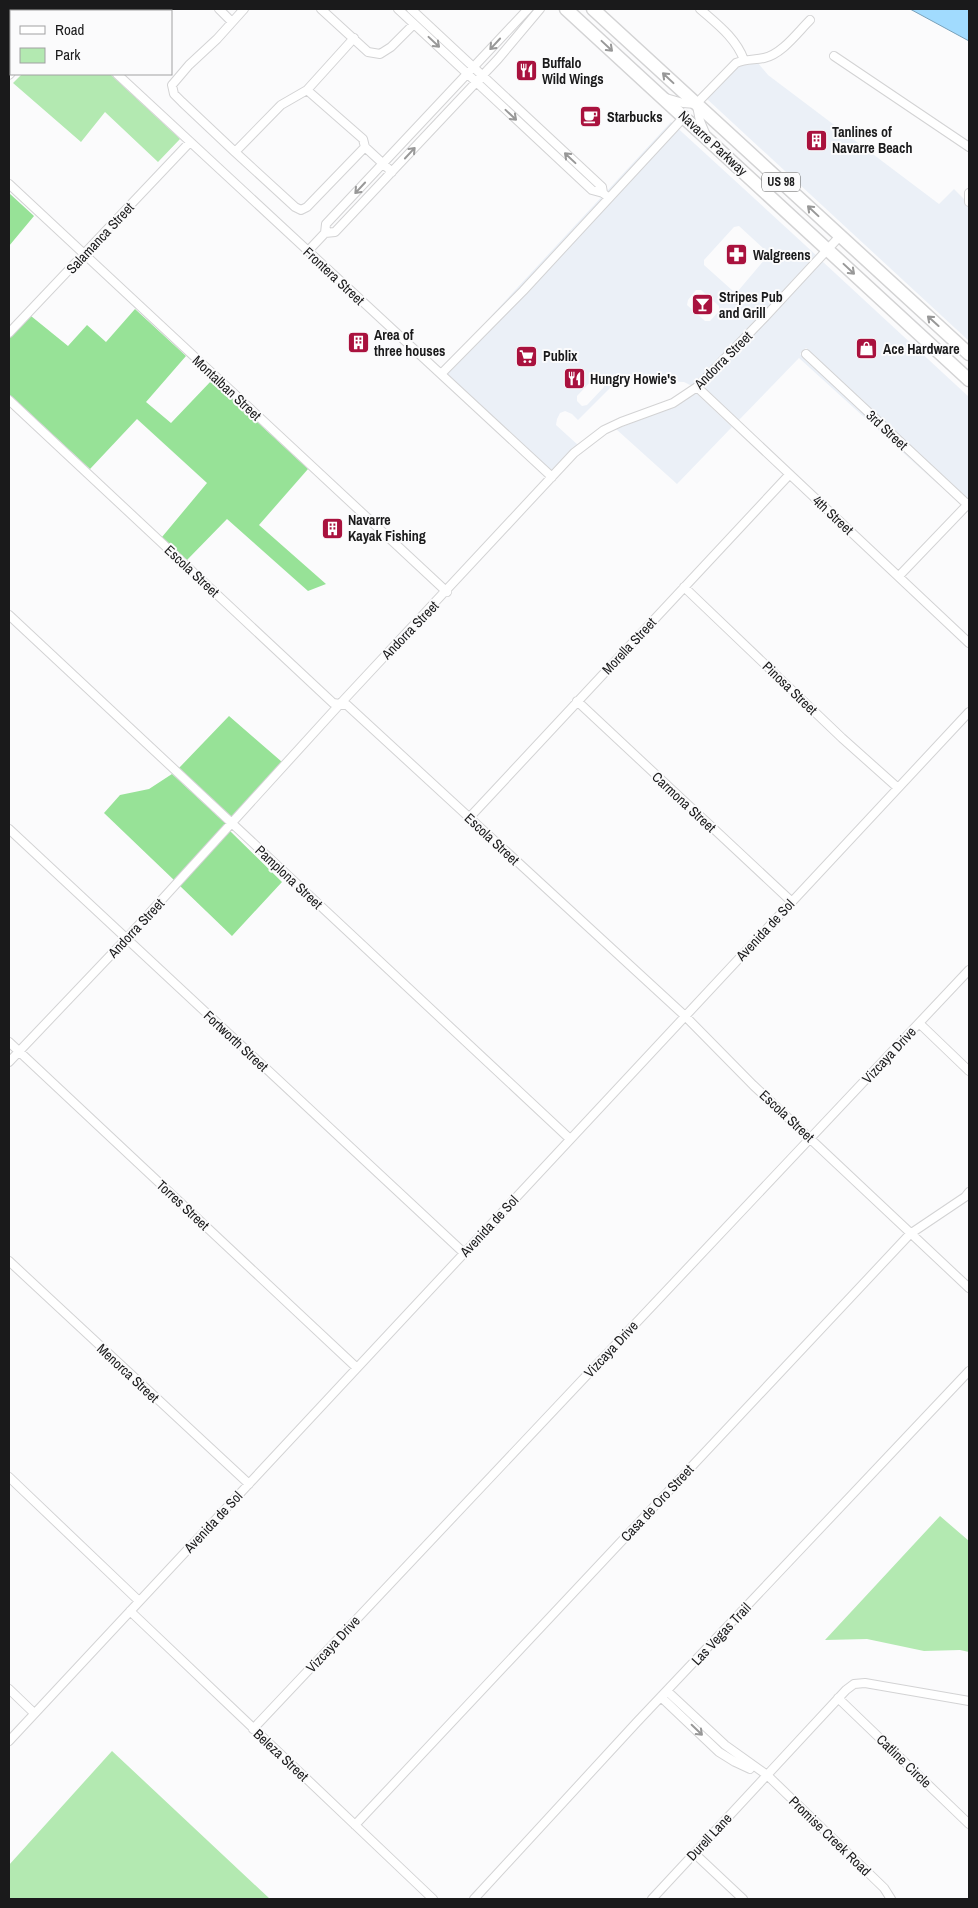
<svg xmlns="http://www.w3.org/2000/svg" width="978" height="1908" font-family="'Archivo Narrow',sans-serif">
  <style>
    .built { fill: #ebf0f7; fill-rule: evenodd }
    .green { fill: #b3e9b1 }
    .forest { fill: #97e297 }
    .water { fill: #a1dbfe; stroke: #78a1ba }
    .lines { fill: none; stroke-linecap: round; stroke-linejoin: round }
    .minor-casing { stroke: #d3d3d4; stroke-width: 10 }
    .trunk-casing { stroke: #d3d3d4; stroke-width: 15 }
    .minor { stroke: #fff; stroke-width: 8 }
    .trunk { stroke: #fff; stroke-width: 12 }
    .oneway { stroke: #989898 }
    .labels { text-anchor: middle; stroke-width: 4; stroke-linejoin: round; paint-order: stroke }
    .shield { fill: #fbfbfc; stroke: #5e5e5e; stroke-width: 1 }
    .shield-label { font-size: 12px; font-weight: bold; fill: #1a1a1b }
    .poi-label { font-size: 14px; font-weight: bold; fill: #1a1a1b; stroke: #fbfbfc; text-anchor: start }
    .street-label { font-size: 14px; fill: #1a1a1b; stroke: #fbfbfc }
  </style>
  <rect width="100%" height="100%" fill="#fbfbfc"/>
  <path class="built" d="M 758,63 L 768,75 L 939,204 L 954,189 L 965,200 L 969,209 L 969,341 L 707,99 L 739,66 Z
    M 671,122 L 817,256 L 762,316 L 692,386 L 684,382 L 618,380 L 578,420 L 572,414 L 565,411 L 560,413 L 557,419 L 556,425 L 578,445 L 552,471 L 442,369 ZM 739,226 L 764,249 L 766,258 L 738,291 L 733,291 L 704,265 L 704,260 L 734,227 ZM 696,290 L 701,290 L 719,306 L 719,311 L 710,321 L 705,321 L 687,305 L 688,300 ZM 599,377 L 604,382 L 604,387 L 587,405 L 582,406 L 577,401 L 577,396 L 594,378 Z
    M 822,261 L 969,397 L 969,497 L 968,499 L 806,348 L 800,354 L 942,488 L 799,358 L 738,421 L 703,387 Z
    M 696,393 L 732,427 L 677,484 L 616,429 L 674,407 Z"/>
  <path class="green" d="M 22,74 L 110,74 L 180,139 L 158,162 L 105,112 L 81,142 L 13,83 Z
    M 940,1516 L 969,1541 L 969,1652 L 960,1650 L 924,1651 L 867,1639 L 825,1640 Z
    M 112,1751 L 270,1899 L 9,1899 L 9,1865 Z"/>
  <path class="forest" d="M 9,193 L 34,216 L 9,246 Z
    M 135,309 L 186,356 L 146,402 L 171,423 L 212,380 L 308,469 L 259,525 L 326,584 L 308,591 L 227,519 L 187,560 L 162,537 L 207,483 L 137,419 L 90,469 L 9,394 L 9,339 L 31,316 L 68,346 L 87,325 L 106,342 Z
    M 229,716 L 282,762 L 232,818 L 179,768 Z
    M 172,774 L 226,824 L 175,881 L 104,813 L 120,795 L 149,789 Z
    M 230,831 L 282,882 L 232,936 L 180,886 Z"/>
  <path class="water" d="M 910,9 L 969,9 L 969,41 Z"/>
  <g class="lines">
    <defs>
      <path id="minor" d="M 219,9 L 232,22
        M 321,9 L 368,52 L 380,54 L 391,47 L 414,24
        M 398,9 L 592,190 L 603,193 L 609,198
        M 411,9 L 602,187 L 603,193
        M 700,9 C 717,24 736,38 744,60
        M 139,11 L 141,9
        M 354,38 L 307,90 L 281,105 L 235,152 L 295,207 L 301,210 L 307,207 L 365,147 L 392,172
        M 834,56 L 969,147
        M 117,74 L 552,477
        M 9,75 L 11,73
        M 307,90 L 363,139 L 365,147
        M 666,98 L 683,103 L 696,104 L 736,63 C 746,59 754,60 764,58 C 782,54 797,33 810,20
        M 697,106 L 700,121 L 705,133
        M 235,152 L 182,102 L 174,94 L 172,85 L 189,65 L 217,39 L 244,9
        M 9,184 L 447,592
        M 969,193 L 969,202
        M 325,233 L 335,232 L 498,59 L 540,9
        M 308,251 L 325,233 L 326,224 L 528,9
        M 9,333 L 190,142
        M 806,354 L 969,506
        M 441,374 L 523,291 L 684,117
        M 697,387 L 969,643
        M 9,400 L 333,703 L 347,705 L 685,1016 L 753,1085 L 969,1288
        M 899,576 L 969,503
        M 684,587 L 842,738 L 898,788
        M 9,615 L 570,1139
        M 577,701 L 792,902
        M 469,818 L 789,475
        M 9,829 L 464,1253
        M 919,1023 L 969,1071
        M 9,1042 L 357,1368
        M 9,1062 L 126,939 L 340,704 L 574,453 L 604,430 L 621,422 L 673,403 L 697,387 L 764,318 L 840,236
        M 9,1261 L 249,1484
        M 9,1477 L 139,1601
        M 130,1611 L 433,1899
        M 9,1689 L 34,1713
        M 667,1691 L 725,1745 L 767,1775 L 884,1888 L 891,1899
        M 661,1697 L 719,1752 L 735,1762 L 750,1769
        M 838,1698 L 969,1824
        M 253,1729 L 969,970
        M 9,1741 L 969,712
        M 355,1825 L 910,1234 L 965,1197 L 969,1192
        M 694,1853 L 743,1899
        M 474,1899 L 637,1722 L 969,1371
        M 652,1899 L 846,1690 L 854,1684 L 865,1683 L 969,1701"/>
      <path id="trunk" d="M 566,9 L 969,380
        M 593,9 L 969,354"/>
    </defs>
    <use href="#minor" class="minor-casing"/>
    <use href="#trunk" class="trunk-casing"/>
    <use href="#minor" class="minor"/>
    <use href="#trunk" class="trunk"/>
  </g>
  <defs><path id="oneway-shaft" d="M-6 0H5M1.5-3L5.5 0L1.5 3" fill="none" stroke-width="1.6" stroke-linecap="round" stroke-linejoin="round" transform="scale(1.25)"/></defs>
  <g class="oneway">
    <use href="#oneway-shaft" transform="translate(434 42) rotate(43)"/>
    <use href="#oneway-shaft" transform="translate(495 44) rotate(133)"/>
    <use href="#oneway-shaft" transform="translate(607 46) rotate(43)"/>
    <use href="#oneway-shaft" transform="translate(668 78) rotate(-137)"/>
    <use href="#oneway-shaft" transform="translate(511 115) rotate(43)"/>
    <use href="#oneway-shaft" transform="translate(410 153) rotate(-47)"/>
    <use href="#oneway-shaft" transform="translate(570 158) rotate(-137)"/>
    <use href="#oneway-shaft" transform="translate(360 188) rotate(133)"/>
    <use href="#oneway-shaft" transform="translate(813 211) rotate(-137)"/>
    <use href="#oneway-shaft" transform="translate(849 269) rotate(43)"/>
    <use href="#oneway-shaft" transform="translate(933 321) rotate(-138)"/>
    <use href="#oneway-shaft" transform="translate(697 1730) rotate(44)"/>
  </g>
  <defs>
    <symbol id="restaurant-square" viewBox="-11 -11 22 22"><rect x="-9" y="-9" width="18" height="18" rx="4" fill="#a9123e" stroke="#fbfbfc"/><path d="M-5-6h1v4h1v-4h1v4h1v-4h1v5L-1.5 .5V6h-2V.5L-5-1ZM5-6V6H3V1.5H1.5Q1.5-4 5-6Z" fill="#fff"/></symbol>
    <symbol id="cafe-square" viewBox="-11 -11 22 22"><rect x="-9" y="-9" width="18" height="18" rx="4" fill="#a9123e" stroke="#fbfbfc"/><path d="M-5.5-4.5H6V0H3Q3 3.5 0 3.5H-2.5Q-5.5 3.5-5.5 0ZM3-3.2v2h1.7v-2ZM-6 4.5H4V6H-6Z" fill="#fff"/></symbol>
    <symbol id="building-square" viewBox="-11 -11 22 22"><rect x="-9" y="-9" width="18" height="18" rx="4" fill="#a9123e" stroke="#fbfbfc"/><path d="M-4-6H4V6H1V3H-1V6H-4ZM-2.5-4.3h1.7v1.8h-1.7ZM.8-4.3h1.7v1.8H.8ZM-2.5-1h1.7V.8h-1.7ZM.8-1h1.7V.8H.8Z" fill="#fff"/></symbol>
    <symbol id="pharmacy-square" viewBox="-11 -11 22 22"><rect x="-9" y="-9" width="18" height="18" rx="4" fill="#a9123e" stroke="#fbfbfc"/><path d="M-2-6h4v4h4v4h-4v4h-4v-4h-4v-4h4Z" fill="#fff"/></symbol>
    <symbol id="bar-square" viewBox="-11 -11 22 22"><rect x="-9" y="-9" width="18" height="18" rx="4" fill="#a9123e" stroke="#fbfbfc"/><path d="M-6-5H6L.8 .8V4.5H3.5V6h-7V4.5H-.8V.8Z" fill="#fff"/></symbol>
    <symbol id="shop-square" viewBox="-11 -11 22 22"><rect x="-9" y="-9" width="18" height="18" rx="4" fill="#a9123e" stroke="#fbfbfc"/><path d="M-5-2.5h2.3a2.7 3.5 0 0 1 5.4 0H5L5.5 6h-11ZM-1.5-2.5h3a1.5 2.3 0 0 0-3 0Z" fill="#fff"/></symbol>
    <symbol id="supermarket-square" viewBox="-11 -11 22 22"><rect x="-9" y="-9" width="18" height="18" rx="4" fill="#a9123e" stroke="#fbfbfc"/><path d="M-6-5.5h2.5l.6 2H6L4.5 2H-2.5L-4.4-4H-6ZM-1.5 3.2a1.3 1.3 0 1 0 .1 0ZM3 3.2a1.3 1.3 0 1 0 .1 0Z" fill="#fff"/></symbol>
  </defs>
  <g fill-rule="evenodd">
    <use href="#restaurant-square" x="514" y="58" width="25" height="25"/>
    <use href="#cafe-square" x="578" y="104" width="25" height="25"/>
    <use href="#building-square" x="804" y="128" width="25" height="25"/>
    <use href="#pharmacy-square" x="724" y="242" width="25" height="25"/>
    <use href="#bar-square" x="690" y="292" width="25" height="25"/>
    <use href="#building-square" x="346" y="330" width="25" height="25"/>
    <use href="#shop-square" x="854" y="336" width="25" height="25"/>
    <use href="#supermarket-square" x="514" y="344" width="25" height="25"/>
    <use href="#restaurant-square" x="562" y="366" width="25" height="25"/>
    <use href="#building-square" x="320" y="516" width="25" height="25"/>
  </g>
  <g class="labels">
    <rect class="shield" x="762" y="172.5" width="38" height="19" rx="4"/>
    <g class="shield-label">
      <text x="781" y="186">US 98</text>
    </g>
    <g class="poi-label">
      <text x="542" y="68">Buffalo<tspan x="542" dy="16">Wild Wings</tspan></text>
      <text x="607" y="122">Starbucks</text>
      <text x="832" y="137">Tanlines of<tspan x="832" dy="16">Navarre Beach</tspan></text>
      <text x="753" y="260">Walgreens</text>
      <text x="719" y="302">Stripes Pub<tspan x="719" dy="16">and Grill</tspan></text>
      <text x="374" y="340">Area of<tspan x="374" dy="16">three houses</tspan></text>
      <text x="883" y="354">Ace Hardware</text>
      <text x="543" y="361">Publix</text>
      <text x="590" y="384">Hungry Howie's</text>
      <text x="348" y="525">Navarre<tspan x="348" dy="16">Kayak Fishing</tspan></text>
    </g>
    <g class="street-label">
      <text transform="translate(713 143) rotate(43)" y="5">Navarre Parkway</text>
      <text transform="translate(100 238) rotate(-47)" y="5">Salamanca Street</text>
      <text transform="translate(334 276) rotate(43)" y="5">Frontera Street</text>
      <text transform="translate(723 360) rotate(-45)" y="5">Andorra Street</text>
      <text transform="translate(227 388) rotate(43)" y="5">Montalban Street</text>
      <text transform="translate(887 430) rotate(43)" y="5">3rd Street</text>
      <text transform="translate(833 515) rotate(43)" y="5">4th Street</text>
      <text transform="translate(192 571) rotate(43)" y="5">Escola Street</text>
      <text transform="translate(410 630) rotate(-46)" y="5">Andorra Street</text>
      <text transform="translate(629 646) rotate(-47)" y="5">Morella Street</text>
      <text transform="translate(790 688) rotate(44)" y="5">Pinosa Street</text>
      <text transform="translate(684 802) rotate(43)" y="5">Carmona Street</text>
      <text transform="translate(492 839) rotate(43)" y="5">Escola Street</text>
      <text transform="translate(289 877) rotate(43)" y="5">Pamplona Street</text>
      <text transform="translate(136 928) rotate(-47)" y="5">Andorra Street</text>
      <text transform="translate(765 930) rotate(-47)" y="5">Avenida de Sol</text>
      <text transform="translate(236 1041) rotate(43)" y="5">Fortworth Street</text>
      <text transform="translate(889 1055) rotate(-47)" y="5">Vizcaya Drive</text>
      <text transform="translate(787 1116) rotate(43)" y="5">Escola Street</text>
      <text transform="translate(183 1205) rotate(43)" y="5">Torres Street</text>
      <text transform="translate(489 1226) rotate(-47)" y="5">Avenida de Sol</text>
      <text transform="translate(611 1349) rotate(-47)" y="5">Vizcaya Drive</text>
      <text transform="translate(128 1373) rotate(43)" y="5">Menorca Street</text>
      <text transform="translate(657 1503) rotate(-47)" y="5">Casa de Oro Street</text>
      <text transform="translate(213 1522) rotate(-47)" y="5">Avenida de Sol</text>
      <text transform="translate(721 1634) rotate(-47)" y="5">Las Vegas Trail</text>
      <text transform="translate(333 1644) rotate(-47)" y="5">Vizcaya Drive</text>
      <text transform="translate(281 1755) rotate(43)" y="5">Beleza Street</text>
      <text transform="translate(904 1761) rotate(44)" y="5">Catline Circle</text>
      <text transform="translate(830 1836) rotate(44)" y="5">Promise Creek Road</text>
      <text transform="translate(709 1837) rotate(-47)" y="5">Durell Lane</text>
    </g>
  </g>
  <rect width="978" height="1908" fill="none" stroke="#1a1a1b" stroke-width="20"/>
  <rect x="10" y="10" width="162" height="65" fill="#fbfbfc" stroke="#a1a1a2"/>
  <rect x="20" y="26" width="25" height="8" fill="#ffffff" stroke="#a1a1a2"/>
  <text x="55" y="35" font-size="15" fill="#1a1a1b">Road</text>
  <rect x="20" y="48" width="25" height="15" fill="#b3e9b1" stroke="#a1a1a2"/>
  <text x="55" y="60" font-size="15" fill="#1a1a1b">Park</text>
</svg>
